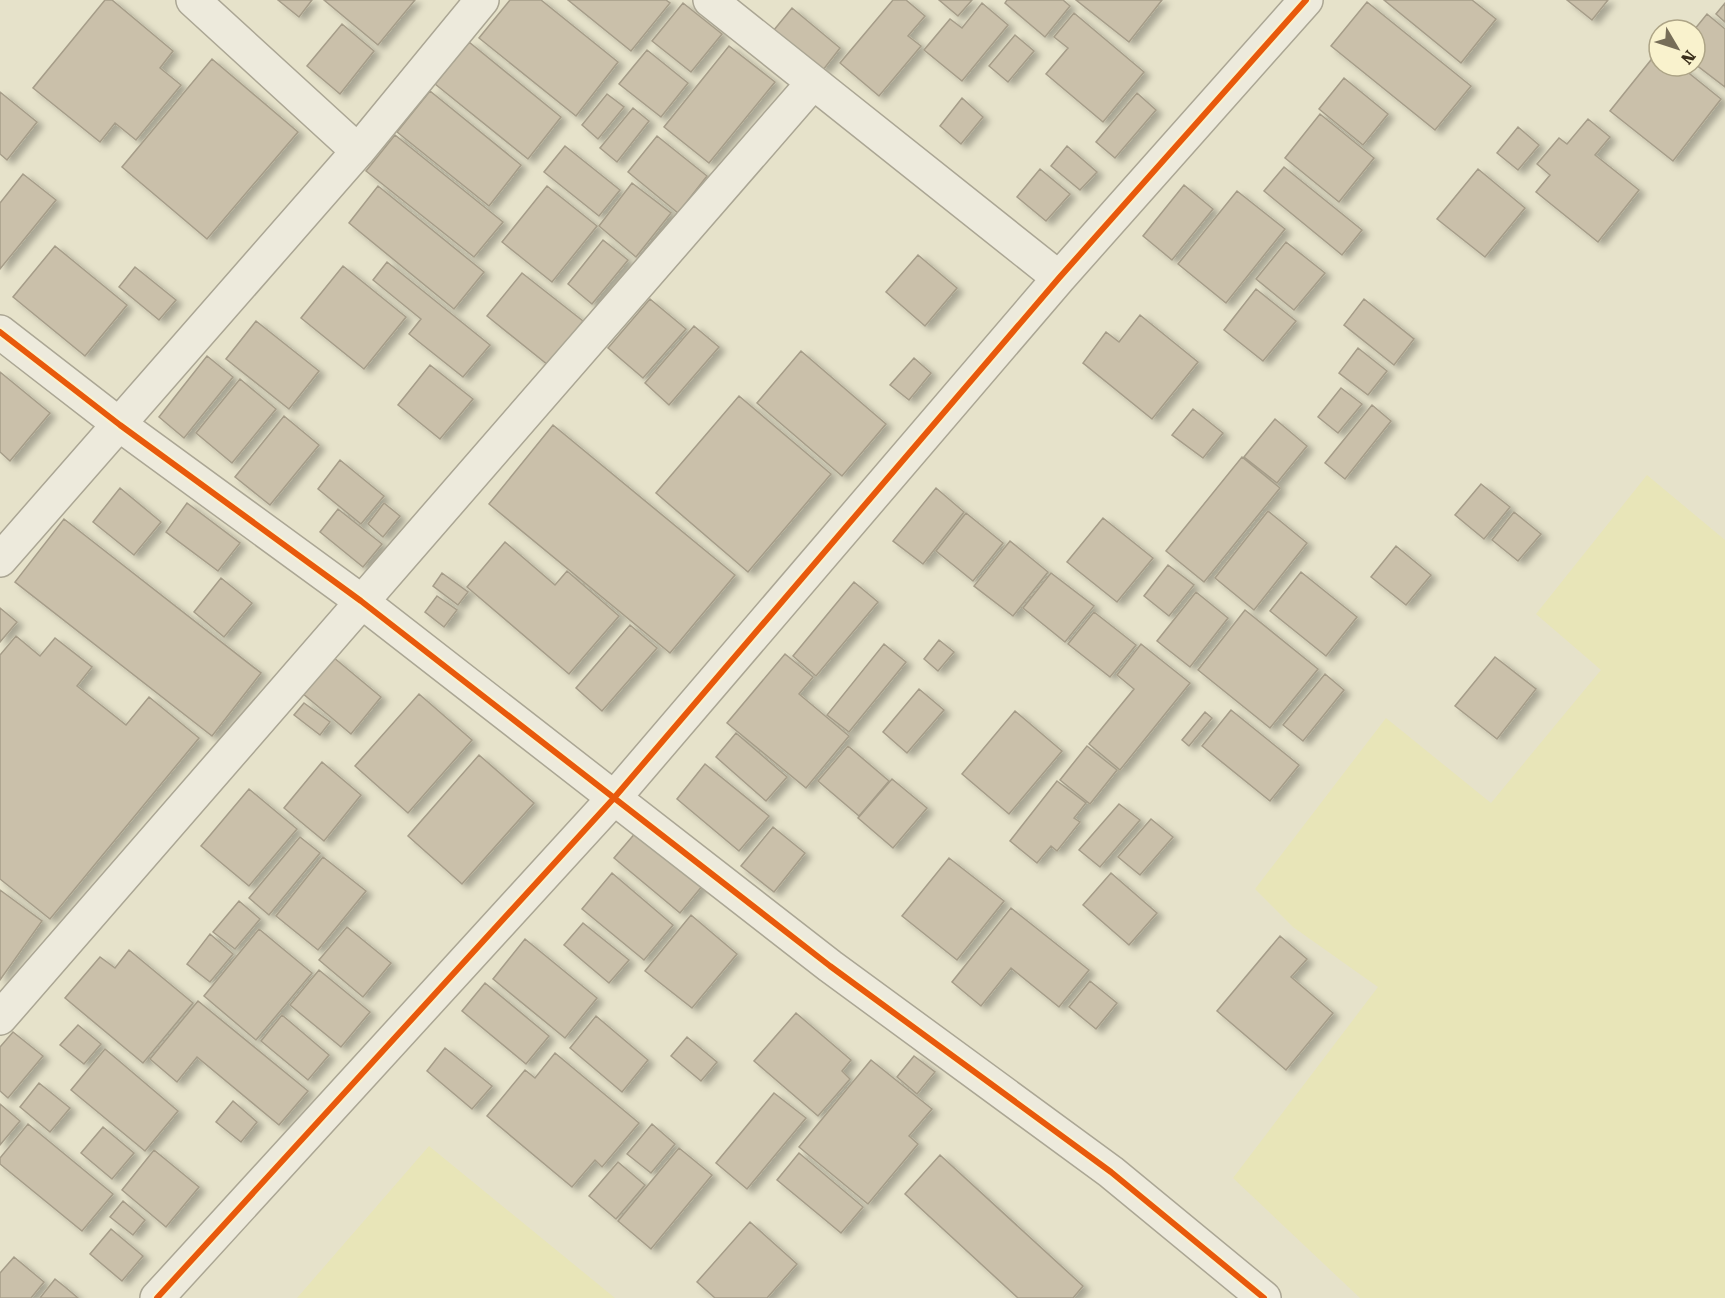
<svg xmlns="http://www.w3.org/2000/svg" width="1725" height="1298" font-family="'Roboto Serif',serif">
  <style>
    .farmland { fill: #e8e5b8 }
    .building { fill: #cac0aa; stroke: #a69d89; stroke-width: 1.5; filter: url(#shadow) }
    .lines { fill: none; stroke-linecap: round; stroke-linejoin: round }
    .minor-casing { stroke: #aba694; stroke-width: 36 }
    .minor { stroke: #edeadc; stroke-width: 33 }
    .cycleway-casing { stroke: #f9f2cd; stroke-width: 10 }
    .cycleway { stroke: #e8590c; stroke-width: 6 }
  </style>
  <defs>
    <filter id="shadow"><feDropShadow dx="6" dy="4" stdDeviation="3" flood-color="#0004"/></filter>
  </defs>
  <rect width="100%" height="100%" fill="#e6e2ca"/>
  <path class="farmland" d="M 1647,475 L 1725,540 L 1725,1298 L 1360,1298 L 1233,1178 L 1378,987 L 1293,927 L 1255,889 L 1386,718 L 1491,803 L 1601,670 L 1536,614 Z
    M 429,1146 L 615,1298 L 297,1298 Z"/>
  <path class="building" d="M 105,0 L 112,0 L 173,51 L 160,68 L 181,85 L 136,140 L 115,123 L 100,142 L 33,88 Z
    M 278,0 L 312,0 L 299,17 Z
    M 324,0 L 415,0 L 378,45 Z
    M 510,0 L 541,0 L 618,62 L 576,116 L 479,38 Z
    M 568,0 L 666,0 L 670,3 L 631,51 Z
    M 893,0 L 906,0 L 925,16 L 908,36 L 921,46 L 879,96 L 840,63 Z
    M 939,0 L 972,0 L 958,16 Z
    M 1007,0 L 1063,0 L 1070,6 L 1045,37 L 1005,3 Z
    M 1076,0 L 1162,0 L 1129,42 Z
    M 1384,0 L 1472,0 L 1496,19 L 1461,63 Z
    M 1567,0 L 1608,0 L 1592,20 Z
    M 1367,2 L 1471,86 L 1435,130 L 1331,46 Z
    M 683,3 L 722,34 L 691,72 L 652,41 Z
    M 982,3 L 1008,25 L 962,81 L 924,50 L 950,19 L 962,28 Z
    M 1725,3 L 1725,22 L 1716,14 Z
    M 792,8 L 840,48 L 823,70 L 774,30 Z
    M 1074,13 L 1144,72 L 1103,122 L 1046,74 L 1068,48 L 1054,37 Z
    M 1707,14 L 1725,29 L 1725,87 L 1695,64 L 1694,30 Z
    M 342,24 L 374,51 L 340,94 L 307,66 Z
    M 1015,35 L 1034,51 L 1008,82 L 989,66 Z
    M 469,42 L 561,117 L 528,159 L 435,84 Z
    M 729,46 L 775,82 L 709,163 L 664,127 Z
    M 647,50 L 688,83 L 661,117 L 619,84 Z
    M 1659,50 L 1659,66 L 1680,66 L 1721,99 L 1673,161 L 1610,111 Z
    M 212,59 L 298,132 L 207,239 L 122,167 Z
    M 1344,78 L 1388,114 L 1363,145 L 1319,109 Z
    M 430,91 L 521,165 L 489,206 L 397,132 Z
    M 0,92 L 37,122 L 7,160 L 0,154 Z
    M 1137,93 L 1156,110 L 1115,158 L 1096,142 Z
    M 607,94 L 624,107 L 598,139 L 582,125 Z
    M 962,98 L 983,117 L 961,144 L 940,126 Z
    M 633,108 L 649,121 L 617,162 L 600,148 Z
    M 1320,114 L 1374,158 L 1339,202 L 1285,158 Z
    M 1588,119 L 1610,137 L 1595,155 L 1639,190 L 1598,242 L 1536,192 L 1550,175 L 1537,164 L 1559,138 L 1567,144 Z
    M 1518,127 L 1539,145 L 1518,170 L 1497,153 Z
    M 395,135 L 503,222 L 474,257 L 366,171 Z
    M 657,136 L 707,176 L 678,213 L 628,172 Z
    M 565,146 L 620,190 L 599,216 L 544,172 Z
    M 1067,146 L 1097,172 L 1080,190 L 1051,166 Z
    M 1284,167 L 1362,230 L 1342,255 L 1264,191 Z
    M 1040,169 L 1070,194 L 1046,221 L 1017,197 Z
    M 1478,169 L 1525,208 L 1485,257 L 1437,219 Z
    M 23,174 L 56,200 L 0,269 L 0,203 Z
    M 632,183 L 671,213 L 636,257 L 599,226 Z
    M 1184,185 L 1213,209 L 1172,260 L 1143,236 Z
    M 378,186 L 484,272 L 454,309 L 349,223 Z
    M 547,186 L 597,226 L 552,282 L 502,242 Z
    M 1237,191 L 1285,229 L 1226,303 L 1178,264 Z
    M 603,240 L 628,260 L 592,304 L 568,284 Z
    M 1286,242 L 1325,273 L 1294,310 L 1256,279 Z
    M 55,246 L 127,305 L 85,356 L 13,297 Z
    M 918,255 L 957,288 L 925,326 L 886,292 Z
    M 387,262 L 490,345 L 463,377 L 409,334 L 421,319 L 373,280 Z
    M 343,266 L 406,317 L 364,369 L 301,318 Z
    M 135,267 L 176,300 L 159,320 L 119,287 Z
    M 522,273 L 583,321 L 548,365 L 487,316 Z
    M 1256,289 L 1296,321 L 1263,361 L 1224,330 Z
    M 650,299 L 686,329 L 643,378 L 608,348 Z
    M 1364,299 L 1414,339 L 1394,365 L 1344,325 Z
    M 1140,315 L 1198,362 L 1152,419 L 1083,363 L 1106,332 L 1119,342 Z
    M 256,321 L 319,371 L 289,409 L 226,359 Z
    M 694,326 L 719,347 L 669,405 L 645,383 Z
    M 1358,348 L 1387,371 L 1368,395 L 1339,373 Z
    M 801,351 L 886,424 L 842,476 L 757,403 Z
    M 207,356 L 233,377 L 184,438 L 159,417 Z
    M 914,358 L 931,373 L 909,400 L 890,385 Z
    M 430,365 L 473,399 L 440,439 L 398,405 Z
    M 0,372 L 50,413 L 10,461 L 0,452 Z
    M 240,379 L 276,409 L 232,463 L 196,433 Z
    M 1341,388 L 1362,404 L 1338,433 L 1318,417 Z
    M 739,396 L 831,474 L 748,572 L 656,493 Z
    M 1372,405 L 1391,421 L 1345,479 L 1325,463 Z
    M 1193,409 L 1223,433 L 1203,458 L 1172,435 Z
    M 284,416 L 319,445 L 270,505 L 235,477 Z
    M 1275,419 L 1307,446 L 1277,483 L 1244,457 Z
    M 553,425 L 735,575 L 670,653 L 489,504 Z
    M 1242,457 L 1280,488 L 1204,582 L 1166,551 Z
    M 340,460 L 384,496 L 361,524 L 318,489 Z
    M 1481,484 L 1510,507 L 1484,539 L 1455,515 Z
    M 120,488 L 161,522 L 134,555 L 93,522 Z
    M 936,488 L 964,512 L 923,564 L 893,541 Z
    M 187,503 L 240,543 L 218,571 L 166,532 Z
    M 384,503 L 400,516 L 383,537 L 368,524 Z
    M 338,509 L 382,544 L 363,567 L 320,532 Z
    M 1268,511 L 1307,543 L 1254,610 L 1215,578 Z
    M 1514,512 L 1541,534 L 1518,561 L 1492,540 Z
    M 966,513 L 1003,543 L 973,581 L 936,551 Z
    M 1103,518 L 1153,558 L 1117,602 L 1067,562 Z
    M 64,519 L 261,673 L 212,736 L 15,582 Z
    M 1010,541 L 1048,572 L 1013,616 L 974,586 Z
    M 505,542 L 555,585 L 567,571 L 619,616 L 569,674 L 467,587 Z
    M 1396,546 L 1431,575 L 1406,605 L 1371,577 Z
    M 1168,565 L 1194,585 L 1169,616 L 1144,596 Z
    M 1301,572 L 1357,617 L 1326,656 L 1270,611 Z
    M 442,573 L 468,592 L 458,605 L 433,586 Z
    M 1051,573 L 1094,606 L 1065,642 L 1023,608 Z
    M 221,578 L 252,603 L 224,637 L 194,612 Z
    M 854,582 L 878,602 L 816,676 L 793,656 Z
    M 1196,592 L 1228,618 L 1190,667 L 1157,641 Z
    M 437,596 L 457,610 L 444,627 L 425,612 Z
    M 0,608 L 17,622 L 0,642 Z
    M 1245,610 L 1318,669 L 1270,728 L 1198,670 Z
    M 1094,612 L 1136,645 L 1110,677 L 1068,644 Z
    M 630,625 L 657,648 L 602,711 L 576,688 Z
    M 16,636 L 40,656 L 55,638 L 92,667 L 77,686 L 126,725 L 149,697 L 199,738 L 50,919 L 0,879 L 0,655 Z
    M 939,640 L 954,652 L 938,671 L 924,659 Z
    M 884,644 L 906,662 L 849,732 L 827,715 Z
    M 1141,644 L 1190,683 L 1120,770 L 1089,744 L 1134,689 L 1117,675 Z
    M 785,654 L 813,677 L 799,694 L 849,736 L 806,788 L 727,723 Z
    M 333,657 L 381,697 L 351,734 L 302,693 Z
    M 1495,657 L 1536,689 L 1497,739 L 1455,706 Z
    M 1325,674 L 1344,690 L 1303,741 L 1283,725 Z
    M 919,689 L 944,710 L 907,753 L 883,732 Z
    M 419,694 L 472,740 L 408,813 L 355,766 Z
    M 304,703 L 330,722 L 320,735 L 294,715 Z
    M 1231,710 L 1299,765 L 1270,801 L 1202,746 Z
    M 1015,711 L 1062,751 L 1009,814 L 962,774 Z
    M 1205,712 L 1212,718 L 1189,746 L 1182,740 Z
    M 736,733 L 787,777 L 766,801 L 716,757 Z
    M 848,746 L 889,781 L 859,816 L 818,781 Z
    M 1087,746 L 1117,770 L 1090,804 L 1060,780 Z
    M 479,755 L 534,803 L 462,884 L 408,836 Z
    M 322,762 L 361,795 L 324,841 L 284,808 Z
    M 705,764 L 769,816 L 739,851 L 677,799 Z
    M 892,779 L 927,808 L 893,848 L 858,818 Z
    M 1057,781 L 1086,803 L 1074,818 L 1080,822 L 1057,851 L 1051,846 L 1037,863 L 1010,841 Z
    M 249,789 L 297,829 L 249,886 L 201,846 Z
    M 1119,804 L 1140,820 L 1100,867 L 1079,850 Z
    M 1151,819 L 1173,837 L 1140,875 L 1118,857 Z
    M 773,827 L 805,853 L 774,892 L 741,866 Z
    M 637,831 L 703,885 L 680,913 L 614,858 Z
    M 300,837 L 320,853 L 269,915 L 249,898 Z
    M 323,857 L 366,891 L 318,950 L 276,916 Z
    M 949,858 L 1004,901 L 957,960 L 902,916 Z
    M 612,873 L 673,925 L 644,960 L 582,909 Z
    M 1111,873 L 1157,913 L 1129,945 L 1083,905 Z
    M 0,890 L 42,921 L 0,980 Z
    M 239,901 L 260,919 L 235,949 L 213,932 Z
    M 1011,908 L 1089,970 L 1059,1007 L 1011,968 L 981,1006 L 952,982 Z
    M 691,915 L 737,954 L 692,1008 L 645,971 Z
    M 583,923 L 629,960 L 609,983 L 564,945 Z
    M 347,927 L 391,963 L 363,997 L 319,960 Z
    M 259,929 L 312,973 L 256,1040 L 204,996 Z
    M 210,934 L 233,954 L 210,982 L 187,964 Z
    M 1280,936 L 1307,959 L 1291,977 L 1333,1013 L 1286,1070 L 1217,1011 Z
    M 525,939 L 597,998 L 565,1038 L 493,979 Z
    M 129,950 L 193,1003 L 143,1063 L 65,998 L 100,957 L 115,968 Z
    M 319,970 L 370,1012 L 341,1047 L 290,1005 Z
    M 1090,981 L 1117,1003 L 1096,1029 L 1069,1007 Z
    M 485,983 L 549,1036 L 526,1064 L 462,1011 Z
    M 198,1001 L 308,1091 L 279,1125 L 197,1057 L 177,1082 L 150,1059 Z
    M 796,1013 L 851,1060 L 842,1071 L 850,1079 L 818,1116 L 754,1061 Z
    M 282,1015 L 329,1055 L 308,1080 L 261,1041 Z
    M 596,1016 L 648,1060 L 622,1092 L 570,1048 Z
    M 78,1025 L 101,1044 L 84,1064 L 60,1045 Z
    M 13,1032 L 43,1056 L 8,1098 L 0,1091 L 0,1047 Z
    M 687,1037 L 717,1062 L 701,1081 L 671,1056 Z
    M 445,1048 L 492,1086 L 472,1109 L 427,1071 Z
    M 105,1049 L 178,1111 L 145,1151 L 71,1090 Z
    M 555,1053 L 639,1123 L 602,1167 L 595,1160 L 572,1187 L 487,1116 L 525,1070 L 535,1078 Z
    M 914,1056 L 935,1072 L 917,1094 L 897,1077 Z
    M 871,1060 L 932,1109 L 909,1136 L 918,1144 L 868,1204 L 799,1147 Z
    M 39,1083 L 70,1108 L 50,1132 L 20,1107 Z
    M 774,1093 L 806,1118 L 747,1189 L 716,1163 Z
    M 233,1101 L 257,1122 L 241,1142 L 216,1122 Z
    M 0,1104 L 20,1121 L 0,1145 Z
    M 28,1124 L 113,1194 L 82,1231 L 0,1164 L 0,1158 Z
    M 652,1124 L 675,1144 L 651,1173 L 627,1154 Z
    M 103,1127 L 134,1153 L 112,1179 L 81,1153 Z
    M 679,1148 L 712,1175 L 651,1249 L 618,1221 Z
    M 154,1150 L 199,1187 L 166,1227 L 122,1190 Z
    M 799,1153 L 863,1207 L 841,1233 L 777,1180 Z
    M 940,1155 L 1083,1286 L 1073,1298 L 1018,1298 L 905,1194 Z
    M 618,1162 L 645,1185 L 616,1219 L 589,1196 Z
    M 123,1201 L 145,1220 L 133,1235 L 110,1217 Z
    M 750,1222 L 797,1264 L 767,1298 L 715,1298 L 697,1282 Z
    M 111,1229 L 143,1256 L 122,1281 L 90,1254 Z
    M 14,1257 L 44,1282 L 31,1298 L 0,1298 L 0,1273 Z
    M 55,1279 L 65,1287 L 78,1298 L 40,1298 Z"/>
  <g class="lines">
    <defs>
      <path id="minor" d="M 193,0 L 358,151
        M 710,0 L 1059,278
        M 0,332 L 120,425 L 361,601 L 830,966 L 1111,1172 L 1264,1298
        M 0,560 L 358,151 L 482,0
        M 0,1018 L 812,84
        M 157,1298 L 614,798 L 1059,278 L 1306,0"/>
    </defs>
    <use href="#minor" class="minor-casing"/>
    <use href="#minor" class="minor"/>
    <defs>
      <path id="cycleway" d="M 0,332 L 120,425 L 361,601 L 830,966 L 1111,1172 L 1264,1298
        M 157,1298 L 614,798 L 1059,278 L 1306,0"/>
    </defs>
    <use href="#cycleway" class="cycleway-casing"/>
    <use href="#cycleway" class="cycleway"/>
  </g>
  <g transform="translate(1677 48) rotate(129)"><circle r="28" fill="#f9f2cd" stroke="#ada486" stroke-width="1.5"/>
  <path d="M0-4.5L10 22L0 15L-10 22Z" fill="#766d58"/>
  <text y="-9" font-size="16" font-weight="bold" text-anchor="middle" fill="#3a2e1b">N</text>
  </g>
</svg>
